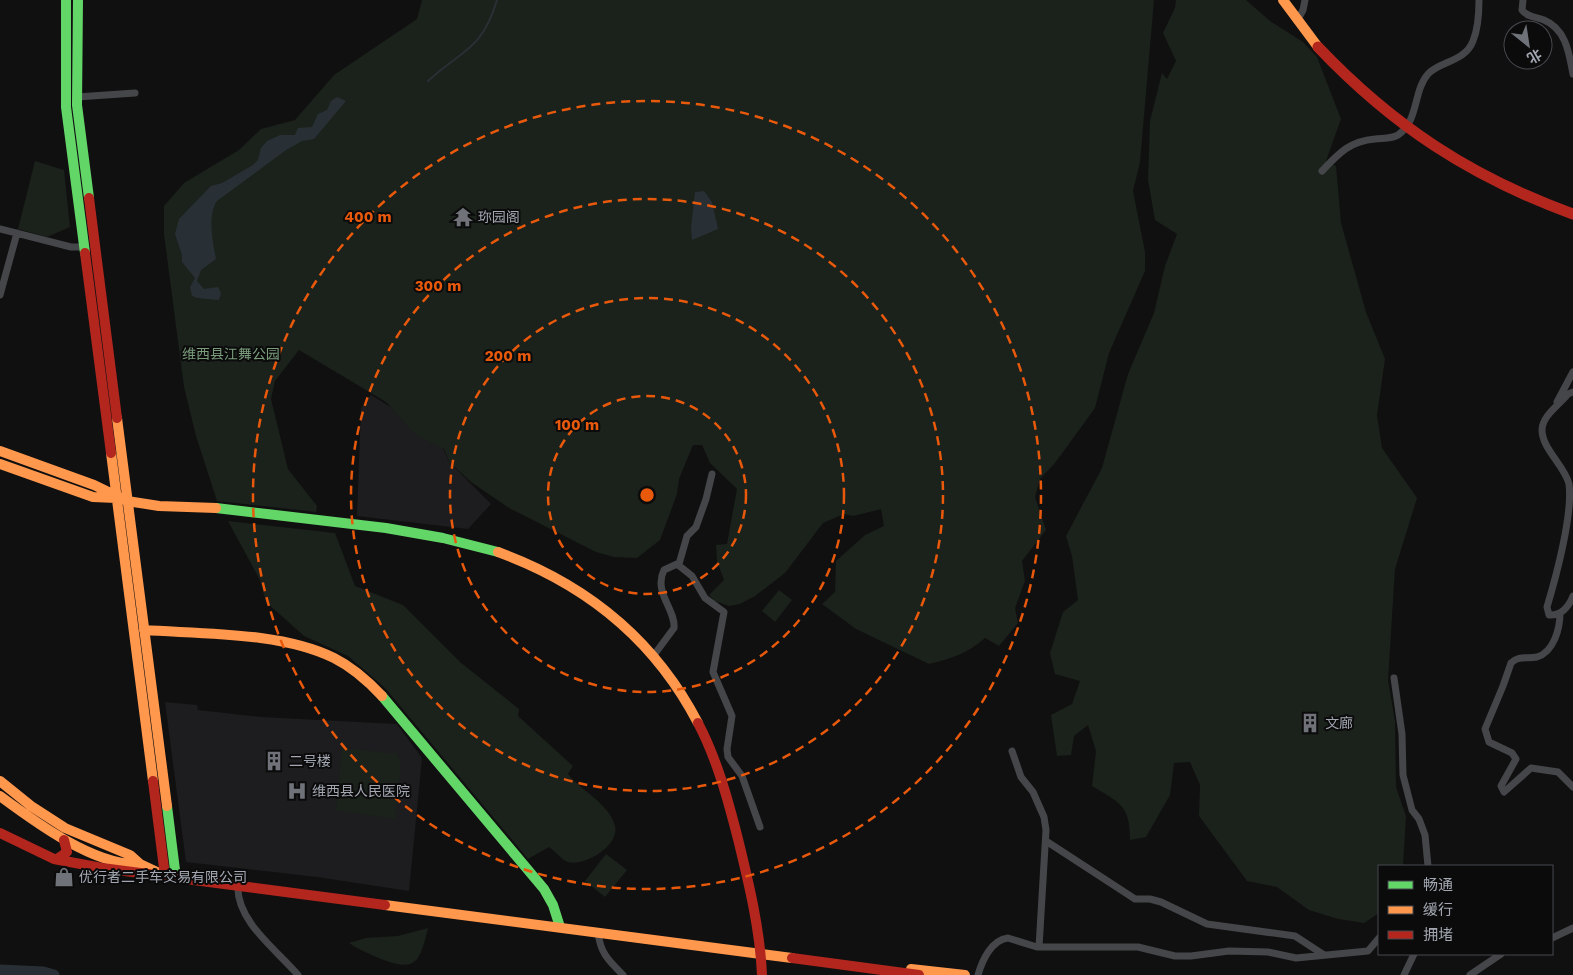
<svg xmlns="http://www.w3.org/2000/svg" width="1573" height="975" font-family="'Work Sans','Noto Sans SC',sans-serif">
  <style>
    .built { fill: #1d1d1f }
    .green { fill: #1b211b }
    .water { fill: #283035 }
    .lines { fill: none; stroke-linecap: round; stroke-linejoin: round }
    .stream { stroke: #283035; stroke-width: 2 }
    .river { stroke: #283035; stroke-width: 11 }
    .street { stroke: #454649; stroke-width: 7 }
    .fast { stroke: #63d668; stroke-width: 10 }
    .slow { stroke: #ff974d; stroke-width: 10 }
    .jam { stroke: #b3261e; stroke-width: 10 }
    .jam-bridge { stroke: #b3261e; stroke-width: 11 }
    .ring { fill: none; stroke: #e8590c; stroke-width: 2.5; stroke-dasharray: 9 6 }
    .labels { text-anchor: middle; stroke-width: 4; stroke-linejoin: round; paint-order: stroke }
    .poi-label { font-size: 14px; fill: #a2a7b1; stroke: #0b0b0c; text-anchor: start }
    .park-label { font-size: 14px; fill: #7a9c7b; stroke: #0b0b0c }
    .centre { fill: #e8590c; stroke: #0b0b0c; stroke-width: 2.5 }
    .ring-label { font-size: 15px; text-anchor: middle; font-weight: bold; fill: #e8590c; stroke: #0b0b0c; stroke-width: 4; stroke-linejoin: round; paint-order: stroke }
  </style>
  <rect width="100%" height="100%" fill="#101011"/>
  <path class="built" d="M 371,395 L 436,435 L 450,463 L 491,504 L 468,529 L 357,516 L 361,408 Z
    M 165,702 L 197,705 L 198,710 L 261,717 L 397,724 L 422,758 L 409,891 L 317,877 L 186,862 Z"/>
  <path class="green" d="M 422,0 L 1154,0 L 1140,162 L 1133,191 L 1145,252 L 1145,271 L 1109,353 L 1095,408 L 1055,463 L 1040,479 L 1035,497 L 1046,530 L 1022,561 L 1025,581 L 1015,608 L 1018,623 L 999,646 L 985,638 C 968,653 951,659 929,664 L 856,629 L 822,604 L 835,592 L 836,561 L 865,535 L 884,526 L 881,509 L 853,516 L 844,514 L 823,523 L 785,573 L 755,596 L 740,604 L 729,606 L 715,601 L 709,595 L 724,580 L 717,561 L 716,545 L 727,544 L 737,489 L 710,463 L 702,445 L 693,445 L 679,479 L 677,494 L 660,540 L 637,558 L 614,557 L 596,552 L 509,508 L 471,482 L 450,463 L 444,449 L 416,435 L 386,402 L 299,350 L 275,381 L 271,399 L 288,469 L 317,506 L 316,512 L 217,501 L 196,436 L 184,387 L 164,234 L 164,206 L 184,183 L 239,150 L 261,129 L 295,120 L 334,75 L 417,19 Z
    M 1176,0 L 1246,0 L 1270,21 L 1303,42 L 1317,57 L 1341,119 L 1326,161 L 1336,166 L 1341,223 L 1366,312 L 1385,359 L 1377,415 L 1382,448 L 1417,498 L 1395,569 L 1388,680 L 1395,721 L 1396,787 L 1406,816 L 1403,866 L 1379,866 L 1379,913 L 1364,923 L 1338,919 L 1309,910 L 1277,887 L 1247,881 L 1199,816 L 1200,785 L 1190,762 L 1174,763 L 1170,795 L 1146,837 L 1130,840 C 1130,805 1120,803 1092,786 L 1096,751 L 1088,725 L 1074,736 L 1071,755 L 1057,756 L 1051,715 L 1072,704 L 1080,681 L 1055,674 L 1050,653 L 1063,612 L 1078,600 L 1072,556 L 1066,536 L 1102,468 L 1128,374 L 1154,313 L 1165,266 L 1177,234 L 1155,220 L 1148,180 L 1150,121 L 1162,73 L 1167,79 L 1176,61 L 1163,33 L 1175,8 Z
    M 35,161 L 64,170 L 70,227 L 47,237 L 18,229 Z
    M 228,521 L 335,533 L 355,586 L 403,605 L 460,662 L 519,709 L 518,716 L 573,766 L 568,774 C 581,791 609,803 615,826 C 620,845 585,867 568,862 C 562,860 555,851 549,847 L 528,859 L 385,688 L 348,656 L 304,636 L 266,602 L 260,580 Z
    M 779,590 L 792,600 L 775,622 L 762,611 Z
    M 342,748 L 397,754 L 401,764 L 395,819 L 336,810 Z
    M 606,854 L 627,870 L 605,897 L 585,881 Z
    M 428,928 C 420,961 417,973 381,959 C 370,954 359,950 349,943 L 366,938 L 398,936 Z"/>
  <path class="water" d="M 337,97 L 346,101 L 314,139 L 302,141 L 286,150 L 217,201 C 207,215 213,243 216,259 L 201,270 L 197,281 L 204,289 L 218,287 L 221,293 L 219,300 C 211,299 198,299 192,296 L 190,287 L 195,278 L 182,262 L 182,255 L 175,234 L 179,219 L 211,186 L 222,183 L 253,165 L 258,160 L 261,148 L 267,141 L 280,135 L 295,135 L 298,128 L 312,127 L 318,114 L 327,110 L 331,101 Z
    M 704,191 L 712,202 L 718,229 L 692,240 L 691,227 L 695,192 Z"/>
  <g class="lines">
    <path class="stream" d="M 428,81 C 463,49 482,50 497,0"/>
    <path class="river" d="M 0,970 L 43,972 L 54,975"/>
    <path class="street" d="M 1523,0 L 1522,10 C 1527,17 1536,17 1544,20 C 1566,29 1569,53 1573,74
      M 1297,21 L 1303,10 L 1305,0
      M 77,97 L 135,93
      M 1322,171 C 1339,153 1350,141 1375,139 C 1382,138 1392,139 1398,135 C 1419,121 1413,91 1428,74 C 1440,61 1465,62 1473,41 C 1478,29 1479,13 1479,0
      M 0,229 L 71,247 L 84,247
      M 0,295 L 17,233
      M 1573,392 L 1568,394 C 1559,405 1542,416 1542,430 C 1542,449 1565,466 1569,484 C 1573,514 1556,577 1547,607 L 1549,615 C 1562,616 1569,606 1573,596
      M 1557,402 L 1573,372
      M 679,564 L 687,536 L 696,527 L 706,499 L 712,474
      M 1560,613 C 1560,628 1554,652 1537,657 C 1527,659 1519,655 1511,663 L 1503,686 L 1485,729 L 1489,742 L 1512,753 L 1516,759 L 1501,786 L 1504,792 L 1531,768 L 1558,772 L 1573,787
      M 654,655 L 674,628 C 676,610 653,592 664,570 L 677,564 L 692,576 L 705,598 L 724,612 L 713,672 L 732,716 L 727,749 L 728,757 L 742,776 L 760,827
      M 1394,678 L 1402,734 L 1403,775 L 1412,810 L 1419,819 L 1425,835 L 1428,866
      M 1012,751 L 1021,777 L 1033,792 L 1044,817 L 1046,830 L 1039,947
      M 1046,841 L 1135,899 L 1150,899 L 1161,902 L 1207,924 L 1295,936 L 1324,955
      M 238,886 C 236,921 278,951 298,975
      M 598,932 C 600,953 609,961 623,975
      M 1552,938 L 1573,928
      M 978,975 C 982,961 991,940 1008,938 L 1037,947 L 1138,947 L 1175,956 L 1191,956 L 1229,951 L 1268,952 L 1296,958 L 1368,951 L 1379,938
      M 1404,975 L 1414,954
      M 1470,975 L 1501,954"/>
    <path class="fast" d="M 66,0 L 66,107 L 85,253
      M 78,0 L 77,105 L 89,198
      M 216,508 L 386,528 L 443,538 L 498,552
      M 382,696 L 544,889 L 553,905 L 560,927
      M 167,806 L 176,878"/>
    <path class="slow" d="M 1283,0 L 1318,47
      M 117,418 L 167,806
      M 0,451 L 94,485 L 127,501 L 159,506 L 216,508
      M 111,453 L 153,781
      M 0,464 L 93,497 L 116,498
      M 498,552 C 586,584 655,640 698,723
      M 144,630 C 202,634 282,632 334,658 C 352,667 368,681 382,696
      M 0,781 L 31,806 L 65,828 L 130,855 L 140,864 L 157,872
      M 0,796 C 35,822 96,867 140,864
      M 385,905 L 792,958
      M 911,969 L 965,975"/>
    <path class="jam" d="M 89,198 L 117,418
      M 85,253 L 111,453
      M 698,723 C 717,759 728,800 738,839 C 749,884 760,929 762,975
      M 153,781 L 165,876
      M 0,833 L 54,859 L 102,868 L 385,905
      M 57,859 L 67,852 L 64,840
      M 792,958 L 919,975"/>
    <path class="jam-bridge" d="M 1318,47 C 1393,126 1471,177 1573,214"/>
  </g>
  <g class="ring">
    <circle cx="647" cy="495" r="99"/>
    <circle cx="647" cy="495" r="197"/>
    <circle cx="647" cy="495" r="296"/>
    <circle cx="647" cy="495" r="394"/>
  </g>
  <defs>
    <symbol id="temple-bare" viewBox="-9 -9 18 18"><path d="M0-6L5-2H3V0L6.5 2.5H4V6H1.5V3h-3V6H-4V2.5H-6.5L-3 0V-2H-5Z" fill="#6f7279" stroke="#0b0b0c" stroke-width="2.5" paint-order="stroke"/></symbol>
    <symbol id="building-bare" viewBox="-9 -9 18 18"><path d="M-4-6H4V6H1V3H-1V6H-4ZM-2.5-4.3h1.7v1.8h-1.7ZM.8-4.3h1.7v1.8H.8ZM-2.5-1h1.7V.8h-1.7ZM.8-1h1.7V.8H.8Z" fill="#6f7279" stroke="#0b0b0c" stroke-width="2.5" paint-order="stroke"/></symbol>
    <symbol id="hospital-bare" viewBox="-9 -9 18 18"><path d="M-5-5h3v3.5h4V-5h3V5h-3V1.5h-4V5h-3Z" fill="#6f7279" stroke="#0b0b0c" stroke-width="2.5" paint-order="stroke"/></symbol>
    <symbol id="shop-bare" viewBox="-9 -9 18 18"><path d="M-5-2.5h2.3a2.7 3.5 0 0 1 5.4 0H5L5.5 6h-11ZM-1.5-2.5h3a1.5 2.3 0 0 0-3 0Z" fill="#6f7279" stroke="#0b0b0c" stroke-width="2.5" paint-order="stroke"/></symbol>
  </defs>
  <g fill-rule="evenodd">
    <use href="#temple-bare" x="449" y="203" width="28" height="28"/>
    <use href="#building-bare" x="1296" y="709" width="28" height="28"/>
    <use href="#building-bare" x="260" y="747" width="28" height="28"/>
    <use href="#hospital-bare" x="283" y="777" width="28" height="28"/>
    <use href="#shop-bare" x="50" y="863" width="28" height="28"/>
  </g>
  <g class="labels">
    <g class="poi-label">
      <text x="478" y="222">珎园阁</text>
      <text x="1325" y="728">文廊</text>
      <text x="289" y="766">二号楼</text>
      <text x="312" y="796">维西县人民医院</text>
      <text x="79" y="882">优行者二手车交易有限公司</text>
    </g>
    <g class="park-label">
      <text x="231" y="359">维西县江舞公园</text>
    </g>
  </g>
  <circle cx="647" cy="495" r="8" class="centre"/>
  <g class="ring-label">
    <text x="368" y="222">400 m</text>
    <text x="438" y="291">300 m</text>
    <text x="508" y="361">200 m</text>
    <text x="577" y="430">100 m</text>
  </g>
  <rect x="1378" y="865" width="175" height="90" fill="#0b0b0c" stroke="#47494e"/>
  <rect x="1388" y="881" width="25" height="8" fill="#63d668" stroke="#47494e"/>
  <text x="1423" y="890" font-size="15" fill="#a2a7b1">畅通</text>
  <rect x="1388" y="906" width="25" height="8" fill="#ff974d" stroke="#47494e"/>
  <text x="1423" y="915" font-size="15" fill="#a2a7b1">缓行</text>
  <rect x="1388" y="931" width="25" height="8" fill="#b3261e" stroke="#47494e"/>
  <text x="1423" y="940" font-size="15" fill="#a2a7b1">拥堵</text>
  <g transform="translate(1528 45) rotate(150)"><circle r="24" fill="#0b0b0c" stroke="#47494e"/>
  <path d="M0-4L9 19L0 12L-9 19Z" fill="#6f7279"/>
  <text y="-8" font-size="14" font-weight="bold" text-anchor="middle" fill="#a2a7b1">北</text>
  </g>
</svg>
